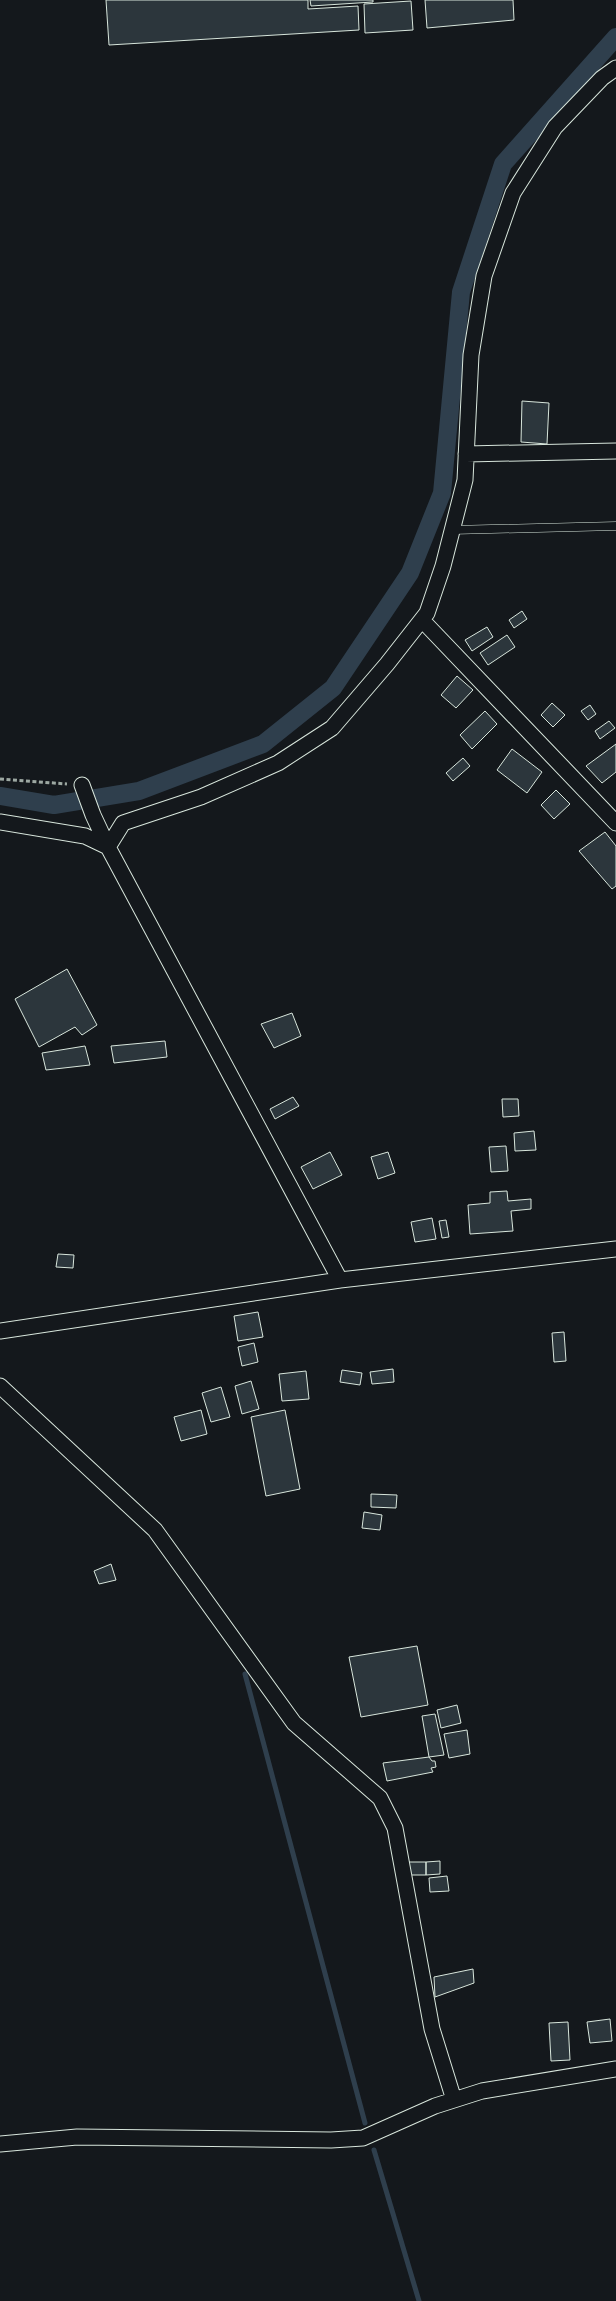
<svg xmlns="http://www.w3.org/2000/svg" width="616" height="2301" font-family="Barlow,sans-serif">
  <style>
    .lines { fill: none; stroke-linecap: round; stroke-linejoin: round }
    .stream { stroke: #2f3f4d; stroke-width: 5 }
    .canal { stroke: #2f3f4d; stroke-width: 18 }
    .building { fill: #2c363c; stroke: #d8e6dc }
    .lane-casing { stroke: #d8e6dc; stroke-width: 9 }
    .street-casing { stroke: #d8e6dc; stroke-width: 17 }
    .path { stroke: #9da8a2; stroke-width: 3; stroke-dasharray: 4 2.5; stroke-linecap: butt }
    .lane { stroke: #14181c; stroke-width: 8 }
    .street { stroke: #14181c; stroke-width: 15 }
  </style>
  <rect width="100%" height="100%" fill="#14181c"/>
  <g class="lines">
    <path class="stream" d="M245,1674L365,2123
      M374,2150L419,2301"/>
    <path class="canal" d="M0,796L54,805L139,791L263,744L333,688L410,573L442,493L461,292L503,164L616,37"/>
  </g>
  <path class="building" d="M106,0H308V9L358,6L359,30L109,45Z
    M310,0H373V2L311,6Z
    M425,0H513L514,20L427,28Z
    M411,1L413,30L365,33L364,4Z
    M522,401L549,403L547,444L521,442Z
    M522,611L527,619L514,628L509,620Z
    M487,627L493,637L472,651L465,640Z
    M507,635L515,647L488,665L480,653Z
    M457,676L473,690L456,708L441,695Z
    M552,703L565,715L553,727L541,715Z
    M590,705L596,714L588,720L581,711Z
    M485,711L497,724L472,749L460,735Z
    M609,721L615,728L600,739L595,731Z
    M616,744V772L602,783L586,766Z
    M512,749L542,772L527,793L497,770Z
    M463,758L470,766L453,781L446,773Z
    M556,790L570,804L554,819L541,805Z
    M605,832L616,846V886L612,889L579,851Z
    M67,969L97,1025L82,1035L75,1027L39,1047L15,999Z
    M292,1013L301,1036L274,1048L261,1024Z
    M165,1041L167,1057L114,1063L111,1046Z
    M85,1046L90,1065L46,1070L42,1053Z
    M293,1097L299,1106L275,1119L270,1109Z
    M502,1099H518L519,1116L503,1117Z
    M534,1131L536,1150L515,1151L514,1133Z
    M506,1146L508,1171L491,1172L489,1147Z
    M330,1152L342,1175L313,1189L301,1167Z
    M388,1152L395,1173L378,1179L371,1157Z
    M507,1191L508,1201L531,1199V1209L511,1211L513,1231L470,1234L468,1205L490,1203V1192Z
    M432,1218L436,1239L415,1242L411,1222Z
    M446,1220L449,1237L442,1238L439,1221Z
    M58,1254L74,1255L73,1268L56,1267Z
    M258,1312L263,1337L238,1341L234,1316Z
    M564,1332L566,1361L554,1362L552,1333Z
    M254,1343L258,1362L242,1366L238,1347Z
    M393,1369L394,1382L372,1384L370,1372Z
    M342,1370L362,1373L360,1385L340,1382Z
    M306,1371L309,1399L282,1401L279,1374Z
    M251,1381L259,1409L242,1414L235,1386Z
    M221,1387L230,1417L211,1422L202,1393Z
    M201,1410L207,1434L181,1441L174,1417Z
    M285,1410L300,1489L266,1496L251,1417Z
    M371,1494L397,1495L396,1508L371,1507Z
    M364,1512L382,1515L380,1530L362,1528Z
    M111,1564L116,1580L99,1584L94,1571Z
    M417,1646L428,1705L361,1717L349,1657Z
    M457,1705L461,1723L441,1728L437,1710Z
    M435,1714L444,1755L429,1757L422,1716Z
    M467,1730L470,1754L449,1758L444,1734Z
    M429,1757L432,1761H435L436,1767L431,1768L433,1772L387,1781L383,1763Z
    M440,1861V1874L426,1875V1862Z
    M409,1862H426V1875H409Z
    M447,1876L449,1891L430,1892L429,1878Z
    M473,1969L474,1983L435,1997L434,1977Z
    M610,2019L612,2041L590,2043L587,2022Z
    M568,2022L570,2060L551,2061L549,2023Z"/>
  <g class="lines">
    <defs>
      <path id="lane" d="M452,530L616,526"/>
      <path id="street" d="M466,454L616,451
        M422,620L616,823
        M82,785L93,815L108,847
        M0,822L85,836L108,847L340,1280
        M108,847L123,823L201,797L278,763L332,728L387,664L427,613L443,566L465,480L471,355L484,276L513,193L555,127L602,78L616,68
        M0,1331L340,1280L616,1249
        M0,1386L155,1530L294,1723L380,1798L395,1828L432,2029L454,2100
        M0,2144L77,2137L331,2140L363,2138L435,2106L482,2091L616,2069"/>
    </defs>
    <use href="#lane" class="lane-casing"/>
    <use href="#street" class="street-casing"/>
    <path class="path" d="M0,779L67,784"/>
    <use href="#lane" class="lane"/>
    <use href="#street" class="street"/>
  </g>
</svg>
